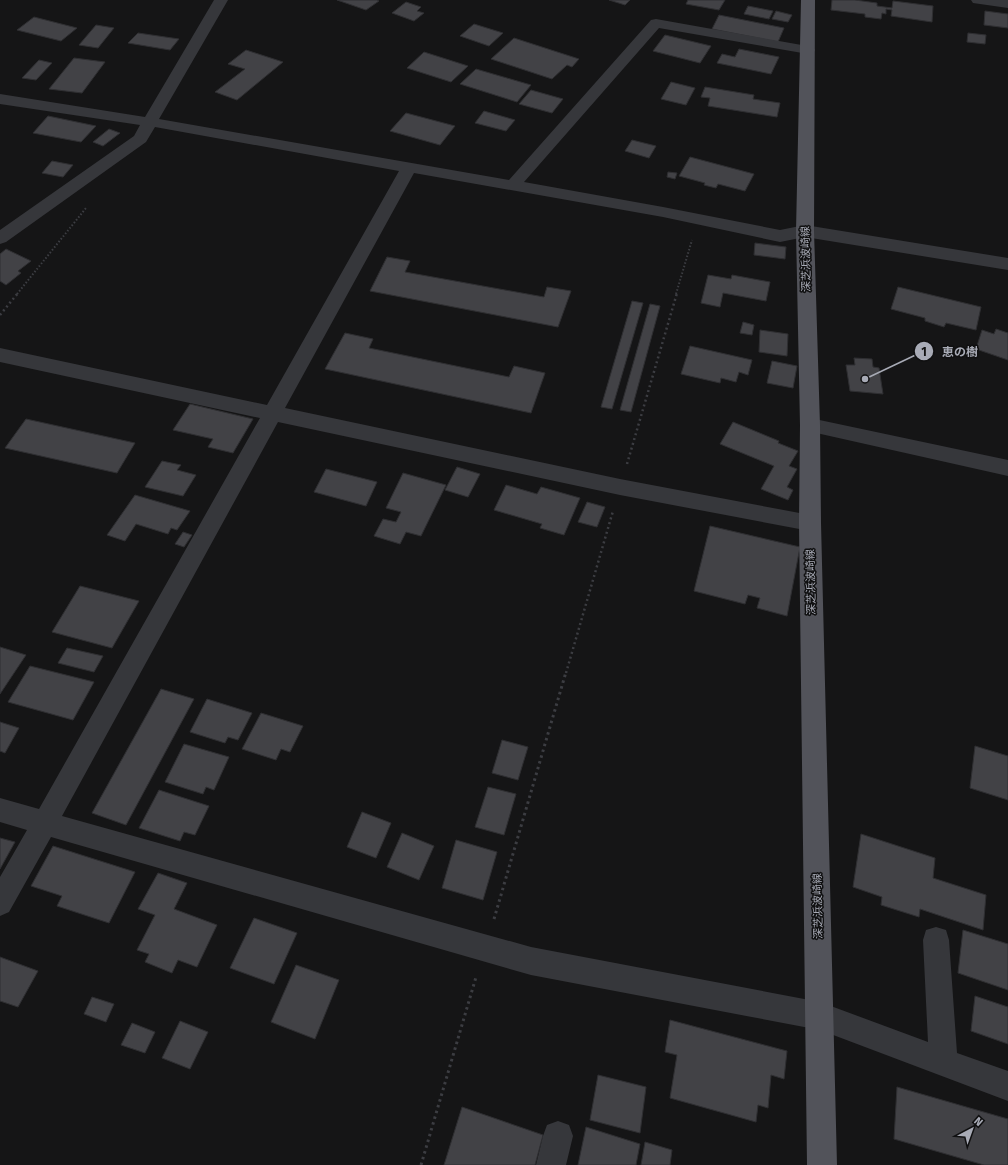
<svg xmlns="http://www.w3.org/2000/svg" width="1008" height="1165" font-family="'Fira Sans','Noto Sans JP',sans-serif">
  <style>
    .building { fill: #424246; stroke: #2f2f32 }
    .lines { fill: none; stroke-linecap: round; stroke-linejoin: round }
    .path-far2 { stroke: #3c3d42; stroke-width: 2; stroke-dasharray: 1.5 2; stroke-linecap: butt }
    .path-far1 { stroke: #3c3d42; stroke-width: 2.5; stroke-dasharray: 2 3; stroke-linecap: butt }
    .path { stroke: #3c3d42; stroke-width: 3; stroke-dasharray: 2.5 3.5; stroke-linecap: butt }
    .minor { fill: #36373b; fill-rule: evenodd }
    .major { fill: #52535a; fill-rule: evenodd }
    .labels { text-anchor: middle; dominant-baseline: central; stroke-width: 3; stroke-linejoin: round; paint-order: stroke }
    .street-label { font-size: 11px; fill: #a8abb6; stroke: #101011 }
    .leader { fill: none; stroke: #a8abb6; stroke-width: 1.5 }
    .callout-dot { fill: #a8abb6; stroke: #101011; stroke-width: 1.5 }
    .mark-label { font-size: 12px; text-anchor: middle; font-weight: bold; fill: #111 }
    .callout-label { font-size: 12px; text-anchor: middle; font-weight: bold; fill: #a8abb6; stroke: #101011; stroke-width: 3; stroke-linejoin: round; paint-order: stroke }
  </style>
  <rect width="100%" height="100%" fill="#151516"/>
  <path class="building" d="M337,0H377L379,1L366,10Z
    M609,0H630L625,5Z
    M688,0H725L719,10L686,4Z
    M832,0H855L877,3V6L892,8L893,1L933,6L932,22L891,16L892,10L886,9V14L882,13L881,19L865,17V14L831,10Z
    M406,2L421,7L417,11L424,13L414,21L392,13Z
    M748,6L773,11L769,19L744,14Z
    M776,11L792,15L788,22L772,19Z
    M985,11L1008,14V28L984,25Z
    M719,15L784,28L778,42L712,29Z
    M34,17L77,28L61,41L17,30Z
    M474,24L503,33L489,46L460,36Z
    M96,25L114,28L98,48L79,45Z
    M138,33L179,39L170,50L128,43Z
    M968,33L986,35L985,44L967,42Z
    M665,35L711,46L700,63L653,51Z
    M514,38L579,59L572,67L567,65L552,79L491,59Z
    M739,49L779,57L771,74L717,63L722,54L735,57Z
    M246,50L283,62L237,100L215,92L245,69L228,64Z
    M424,52L468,66L451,82L407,68Z
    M74,58L105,62L82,93L49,89Z
    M39,60L52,63L36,80L22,78Z
    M476,69L531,85L517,102L460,84Z
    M671,82L695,88L686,105L661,99Z
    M705,87L754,95L753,99L780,103L777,117L708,106L710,98L701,97Z
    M531,90L563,99L552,113L519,104Z
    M484,111L515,120L506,131L475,123Z
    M406,113L455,126L440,145L390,131Z
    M48,116L96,126L81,142L33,133Z
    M109,129L120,133L103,146L93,142Z
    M632,140L656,146L649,158L625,151Z
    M690,157L754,174L745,191L718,184L716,188L704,185L705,183L679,176Z
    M52,161L73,165L63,177L42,173Z
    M668,172L677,173L675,179L667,177Z
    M755,243L786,247L785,259L754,255Z
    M6,249L31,261L18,271L21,273L6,285L0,281V254Z
    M387,257L410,261L405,272L544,297L547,287L571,291L558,327L370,291Z
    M708,275L731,279L732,275L770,282L766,301L723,293L720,307L701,303Z
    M898,287L981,307L976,330L946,323L944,327L925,321V318L891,309Z
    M632,301L643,303L612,409L601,407Z
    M650,304L660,306L631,412L620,410Z
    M743,322L754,325L752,335L740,333Z
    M996,329L1008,333V360L976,349L982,330L994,334Z
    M760,330L788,334L787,356L759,352Z
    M345,333L373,339L369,348L509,377L514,366L545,373L531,413L325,369Z
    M690,346L752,360L748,375L739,372L736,382L721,378L720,383L681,374Z
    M854,358L872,359L873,367L879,368L883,394L850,391L846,365H855Z
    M772,361L797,366L793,388L767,383Z
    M190,404L253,419L233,453L208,447L213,439L173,430Z
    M26,419L135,443L117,473L5,448Z
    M733,422L779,441L778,443L798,451L789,466L797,469L787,487L793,490L788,500L761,489L774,466L720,444Z
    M162,461L181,465L177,470L196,475L183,496L145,487Z
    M457,467L480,474L468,497L445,490Z
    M326,469L377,482L366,506L314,492Z
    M403,473L446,485L421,536L406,532L400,544L374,536L383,519L396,522L401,512L386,508Z
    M506,485L537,494L541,487L580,498L564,535L540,528L542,524L494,510Z
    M135,495L190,511L177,530L171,528L168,534L136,524L125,541L107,535Z
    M587,502L605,507L597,527L578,522Z
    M710,526L800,547L787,616L757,608L760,598L748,595L745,604L694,591Z
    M183,532L192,535L184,547L175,544Z
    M80,586L139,601L112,648L52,632Z
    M0,647L26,655L0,694Z
    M67,648L103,656L94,672L58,663Z
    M30,666L94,682L73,720L8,702Z
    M161,689L194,699L126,825L92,813Z
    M207,699L252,713L238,740L228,737L225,743L190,732Z
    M261,713L303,726L290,752L281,749L276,760L242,749Z
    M0,722L19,728L5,753L0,751Z
    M502,740L528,747L518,780L492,773Z
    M184,744L229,757L214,790L206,787L203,794L165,782Z
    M975,746L1008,756V800L970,788Z
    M488,787L516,794L504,835L475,827Z
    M159,790L209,806L195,835L184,832L180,841L139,828Z
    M362,812L391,823L376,858L347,847Z
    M402,833L434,846L419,880L387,867Z
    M861,834L935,858L933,878L986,895L983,930L920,909L919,917L881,905L882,897L853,887Z
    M0,838L15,842L0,869Z
    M456,840L497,852L483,900L442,888Z
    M53,846L135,872L109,923L57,906L62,896L31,886Z
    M158,873L187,883L174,909L217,925L197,967L178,960L172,973L145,962L149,954L137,950L155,915L138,909Z
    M254,918L297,933L274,984L230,968Z
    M963,930L1008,944V990L958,973Z
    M0,957L38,971L18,1007L0,1001Z
    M296,965L339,980L315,1039L271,1022Z
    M975,996L1008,1007V1044L971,1031Z
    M92,997L114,1004L106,1022L84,1014Z
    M670,1020L787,1051L784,1079L771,1075L768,1108L758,1105L756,1122L670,1098L677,1055L665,1052Z
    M180,1021L208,1032L190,1069L162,1058Z
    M132,1023L155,1032L145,1053L121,1045Z
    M598,1075L646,1087L640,1133L590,1120Z
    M897,1087L1008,1119V1165H984L894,1139Z
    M462,1107L543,1135L535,1165H444Z
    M586,1127L640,1144L636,1165H578Z
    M645,1142L672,1150L670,1165H641Z"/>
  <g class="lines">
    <path class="path-far2" d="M17,294L86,208
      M676,294L692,240"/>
    <path class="path-far1" d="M0,315L18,293
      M627,464L677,293
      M566,673L613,511"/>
    <path class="path" d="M494,919L566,672
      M421,1165L476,977"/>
    <path class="minor" d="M214,0H228L159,119L509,180L651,20L656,19L813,47L815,50L813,53L808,54L659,28L524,182L663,207L780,230L805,225L1008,258V270L805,237L780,242L663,217L414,173L285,408L620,479L810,515L817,517L821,523L817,529L810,531L620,495L278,422L62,816L531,947L820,1002L928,1042L923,940L926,930L936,927L946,930L949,940L957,1053L1008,1071V1101L820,1030L531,975L51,837L9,912L0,916V877L27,830L0,822V798L39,809L260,418L0,362V348L267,405L399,171L155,127L146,142L6,242L0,244V230L134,136L140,125L0,104V94L145,117Z
      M971,0H1008V8L973,3Z
      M810,418L1008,460V476L803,430L800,425L803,420Z
      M558,1121L569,1125L573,1136L566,1165H536L543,1136L547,1125Z"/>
    <path class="major" d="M801,0H815L814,231L820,425L821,523L837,1165H807L799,523L800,425L796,231Z"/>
  </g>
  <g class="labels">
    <g class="street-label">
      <text transform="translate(806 259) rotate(-91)">深芝浜波崎線</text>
      <text transform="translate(811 582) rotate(-91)">深芝浜波崎線</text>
      <text transform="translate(818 906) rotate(-91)">深芝浜波崎線</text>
    </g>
  </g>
  <path class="leader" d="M865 379L924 351"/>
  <g class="callout-dot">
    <circle cx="865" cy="379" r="4"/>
    <circle cx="924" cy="351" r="10"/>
  </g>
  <g class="mark-label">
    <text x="924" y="356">1</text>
  </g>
  <g class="callout-label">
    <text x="960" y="356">恵の樹</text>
  </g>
  <g transform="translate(972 1129) rotate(41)" stroke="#101011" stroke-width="3" paint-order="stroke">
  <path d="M0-3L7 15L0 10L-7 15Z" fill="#a8abb6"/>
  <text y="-6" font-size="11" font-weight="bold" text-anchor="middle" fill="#a8abb6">N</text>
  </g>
</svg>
